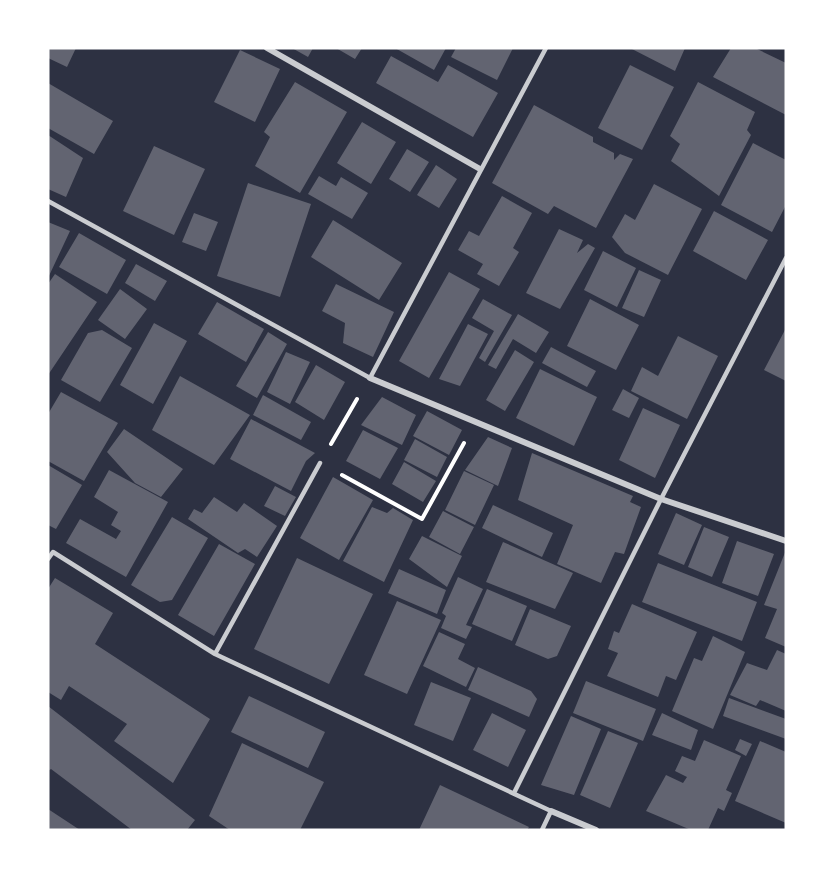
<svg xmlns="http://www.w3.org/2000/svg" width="834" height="878" font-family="'Varela Round',sans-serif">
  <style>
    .building { fill: #626471 }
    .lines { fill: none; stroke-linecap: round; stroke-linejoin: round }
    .path { stroke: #fff; stroke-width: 4 }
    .service { stroke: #caccd0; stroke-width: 4.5 }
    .minor { stroke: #caccd0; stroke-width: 6 }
  </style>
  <rect width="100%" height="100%" fill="#2d3142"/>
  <path class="building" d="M48,48H76L67,67L48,58Z
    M292,48H313L308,57Z
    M336,48H362L355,59Z
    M395,48H446L434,70Z
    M456,48H513L497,80L451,57Z
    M630,48H685L675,71Z
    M731,48H755L786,63V115L713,77Z
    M240,50L280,69L255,122L214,102Z
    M391,56L438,82L448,65L498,93L473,137L376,83Z
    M630,65L674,87L642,150L598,128Z
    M295,82L347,112L300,193L255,166L270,137L264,132Z
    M698,82L755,112L747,130L751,135L719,196L671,161L680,144L670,136Z
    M48,83L113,121L94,154L48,128Z
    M534,105L593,137V142L614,153V160L620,154L633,159L596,228L554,206L548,214L492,183Z
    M362,122L396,142L371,184L337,163Z
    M48,135L83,158L66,197L48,189Z
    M753,143L786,160V205L772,232L721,205Z
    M154,146L205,169L174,235L123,211Z
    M407,149L429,162L410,192L389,179Z
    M436,165L457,179L439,208L417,195Z
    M319,176L336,186L341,177L368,193L352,219L308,194Z
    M248,183L311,204L280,297L217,276Z
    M654,184L702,209L668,275L625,253L612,237L625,214L635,220Z
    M502,196L532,213L513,248L519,252L499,286L477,274L483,264L458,250L469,231L479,236Z
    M714,211L768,240L746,280L693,251Z
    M194,213L218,222L206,251L182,242Z
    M333,220L402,263L379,300L311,257Z
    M48,222L70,231L48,278Z
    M559,229L583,240L577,253L588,244L595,248L560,309L526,293Z
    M79,233L126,260L107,294L59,267Z
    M603,251L636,268L617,307L584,290Z
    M136,264L167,281L155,301L125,283Z
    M639,270L661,280L644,317L622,308Z
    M449,272L480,289L429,378L399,361Z
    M55,274L97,302L48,375V284Z
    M336,284L394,312L373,357L343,343L345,323L322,311Z
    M120,289L147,309L125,339L98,320Z
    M483,299L512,315L485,362L479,358L494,331L472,318Z
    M590,299L639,325L616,370L567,346Z
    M217,302L264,329L246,362L198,334Z
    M518,314L549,332L536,353L513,339L496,369L488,365Z
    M154,323L187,341L153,404L120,385Z
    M468,324L488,334L460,386L439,379Z
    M786,328V381L764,370Z
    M102,330L132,348L100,402L61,380L88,333Z
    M268,332L287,344L257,398L236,386Z
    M678,336L718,356L687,419L631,391L642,367L658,376Z
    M551,347L596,371L587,387L542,363Z
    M515,350L534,362L505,411L486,400Z
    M286,352L310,362L290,404L267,392Z
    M316,365L345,382L324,420L295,402Z
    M540,369L597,397L574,446L516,418Z
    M180,376L250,415L214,465L152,430Z
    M623,389L639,398L629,418L612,410Z
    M61,392L118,423L84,481L48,461V414Z
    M263,395L311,422L301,440L253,415Z
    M382,397L416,415L402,445L361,425Z
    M643,408L680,425L655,478L619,460Z
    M427,411L462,430L449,455L413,436Z
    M251,419L315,453L306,461L291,491L230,459Z
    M124,429L183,469L161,497L135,483L107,452Z
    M363,430L398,448L380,479L346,461Z
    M488,437L512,448L498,486L465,470Z
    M415,439L447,457L437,477L404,460Z
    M532,453L633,496L630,502L641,507L624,554L615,552L601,583L557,564L573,525L518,500Z
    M404,462L436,481L423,502L392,484Z
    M48,465L82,485L56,529L48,525Z
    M109,470L168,502L126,577L66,543L80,519L116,539L121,531L111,525L118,512L94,497Z
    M464,471L494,485L475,525L445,510Z
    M333,477L373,500L339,560L300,538Z
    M275,486L296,497L285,516L264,506Z
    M214,497L237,512L244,503L277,526L257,557L245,549L238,553L188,519L194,509L202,513Z
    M493,505L553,533L542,557L482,528Z
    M372,507L387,513L393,508L413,520L384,582L343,561Z
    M443,511L474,527L460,554L429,537Z
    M676,513L702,525L684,565L658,554Z
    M172,517L208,538L172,600L160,602L131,585Z
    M704,527L729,537L712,577L688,567Z
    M422,536L462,556L447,587L409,559Z
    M737,541L774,554L758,596L722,583Z
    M503,542L573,573L555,609L486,582Z
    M219,544L255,564L214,636L178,615Z
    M786,550V647L765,638L777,609L764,605Z
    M297,558L373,594L329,684L254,649Z
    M658,563L757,602L742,641L642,602Z
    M399,569L446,590L437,614L388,593Z
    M458,577L483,589L466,625L472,627L466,639L441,628L446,616L442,613Z
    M55,578L113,613L95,644L210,719L173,783L114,741L127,724L69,686L61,700L48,692V589Z
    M487,589L527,606L512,641L472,624Z
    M397,601L441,620L407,694L364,675Z
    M632,604L697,632L676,680L666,676L658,697L607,676L618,653L608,649L614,631L619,633Z
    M530,609L571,626L557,656L548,659L515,645Z
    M439,632L465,644L458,659L475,668L466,687L423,666Z
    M713,636L745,652L713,729L672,711L694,658L702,661Z
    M777,650L786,654V711L760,700L756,706L730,695L747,663L767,670Z
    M478,667L531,691L537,699L529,717L468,690Z
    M586,681L656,709L643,741L573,713Z
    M431,682L471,698L453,741L414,725Z
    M249,696L325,732L308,768L231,732Z
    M729,698L786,719V739L723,716Z
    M48,706L195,820L187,830H132L51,769L48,771Z
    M492,713L526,730L508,767L473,750Z
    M662,713L698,730L691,750L652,735Z
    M571,716L601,729L574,795L541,785Z
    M608,731L638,743L610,808L580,795Z
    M740,739L752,744L746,756L735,750Z
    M704,740L741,756L726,790L732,793L724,811L718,808L708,830H691L646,811L666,775L683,783L687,777L675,771L682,756L695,761Z
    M760,741L786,752V823L735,801Z
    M242,743L324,782L300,830H230L209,816Z
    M440,785L529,827L527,830H419Z
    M48,809L80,830H48Z"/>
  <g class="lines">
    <path class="path" d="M331,444L357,399
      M342,475L422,519L464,443"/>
    <path class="service" d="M48,201L370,378L546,48
      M48,559L53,552L215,654L551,811L542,830
      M215,654L320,463
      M514,793L661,499L786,258"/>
    <path class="minor" d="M267,48L480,169
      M370,378L661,499L786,541
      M551,811L596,830"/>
  </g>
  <rect width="834" height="878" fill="none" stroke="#ffffff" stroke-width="99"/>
</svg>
